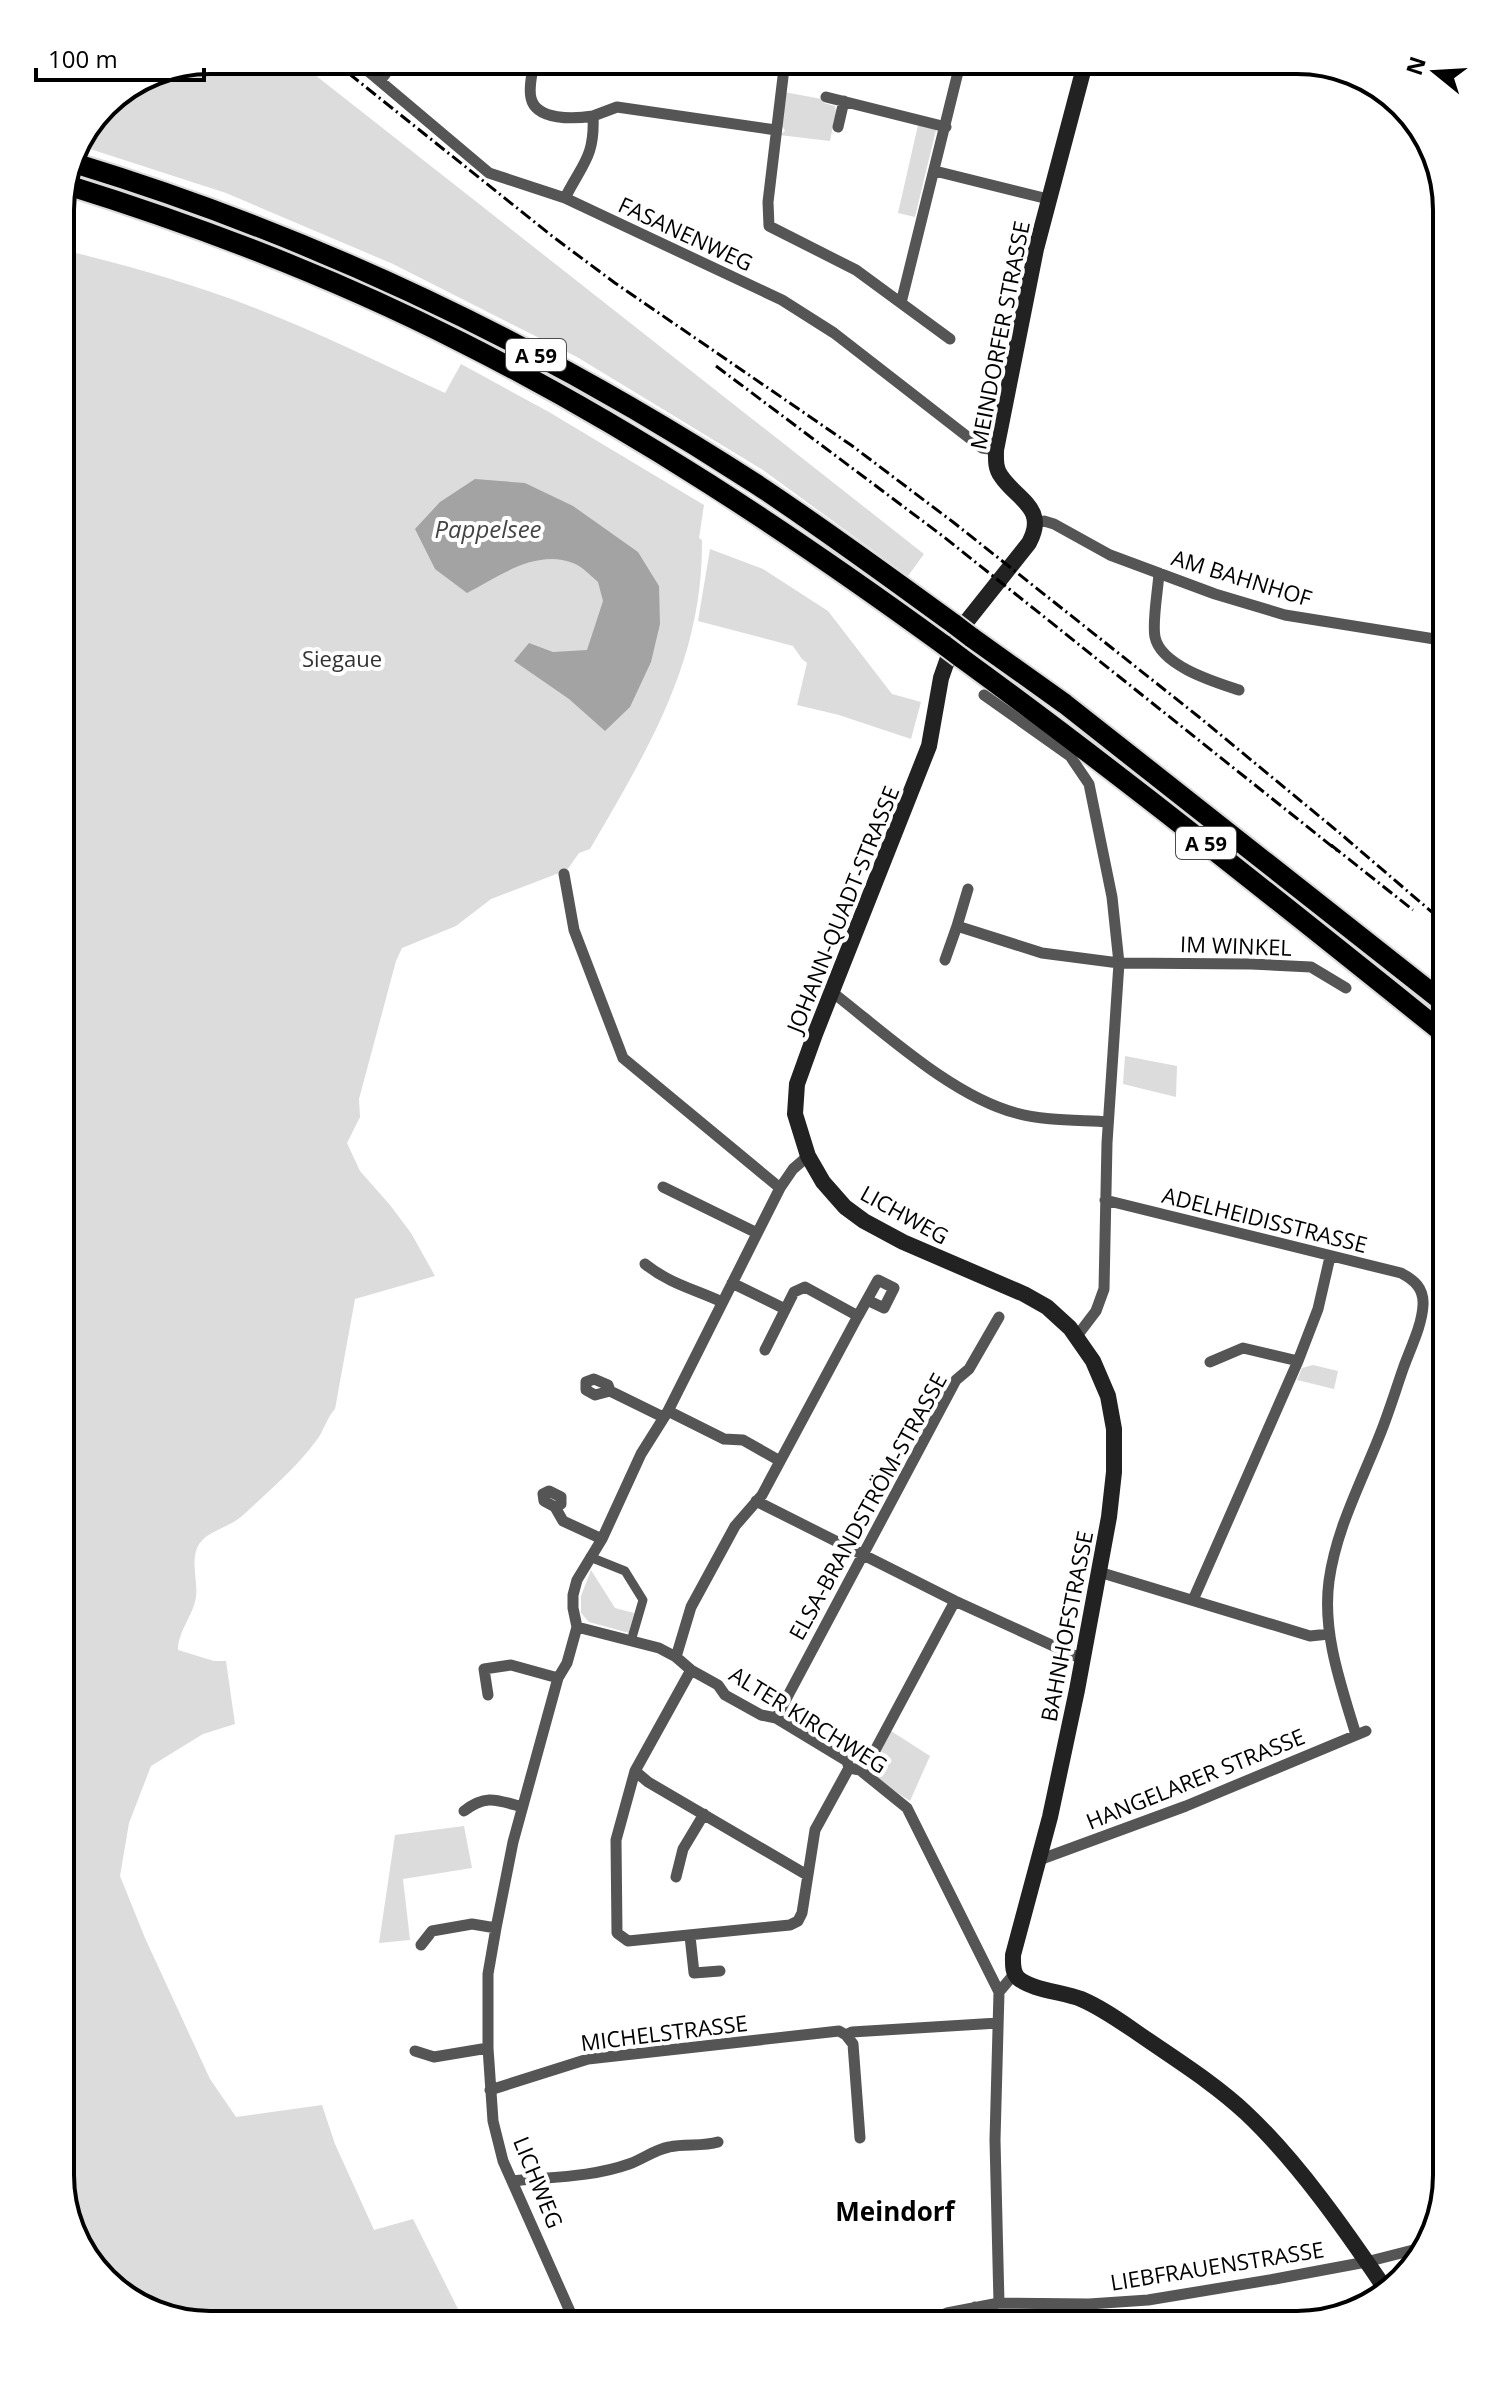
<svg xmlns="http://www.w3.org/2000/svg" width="1507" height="2385" font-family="'Open Sans',sans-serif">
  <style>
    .green { fill: #dcdcdc }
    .water { fill: #a3a3a3 }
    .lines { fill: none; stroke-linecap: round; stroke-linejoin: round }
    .motorway-casing { stroke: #dbdbdb; stroke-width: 24 }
    .pedestrian { stroke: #555; stroke-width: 9 }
    .minor { stroke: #555; stroke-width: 11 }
    .secondary { stroke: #222; stroke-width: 16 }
    .motorway { stroke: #000; stroke-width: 20 }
    .rail { stroke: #000; stroke-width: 3; stroke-dasharray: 12 4 2 4; stroke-linecap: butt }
    .motorway-bridge-casing { stroke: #dbdbdb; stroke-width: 24; stroke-linecap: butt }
    .motorway-bridge { stroke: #000; stroke-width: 20 }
    .labels { text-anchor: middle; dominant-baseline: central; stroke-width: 8; stroke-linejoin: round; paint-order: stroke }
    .shield { fill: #fff; stroke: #4c4c4c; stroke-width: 2 }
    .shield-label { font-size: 20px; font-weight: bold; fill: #000 }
    .street-label { font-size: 22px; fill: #000; stroke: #fff }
    .park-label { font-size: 22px; fill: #333; stroke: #fff }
    .water-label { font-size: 24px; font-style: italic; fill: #444; stroke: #fff }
    .quarter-label { font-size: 26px; font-weight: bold; fill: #000; stroke: #fff }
    .rim { fill: none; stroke: #000; stroke-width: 4 }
  </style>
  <rect width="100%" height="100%" fill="#fff"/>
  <path class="green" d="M210,60H296L924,554L908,576L763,470L577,357L393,264L226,193L84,147L104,104L153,71Z
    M784,92L822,99L824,103L835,106L836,111L830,141L779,135L785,131L783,127L780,129Z
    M918,125L936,130L915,217L898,213Z
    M60,249C126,265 191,283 255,308C320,333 382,364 445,393L461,364L549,412L704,505L699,538L702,540C703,661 648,749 590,849L579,853L567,870L491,899L456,926L402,948L396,961L359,1099L360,1117L347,1143L360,1171L390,1205L411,1233L435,1276L355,1299L335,1409C326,1419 324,1431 316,1441C295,1469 267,1493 242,1516C229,1528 204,1531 197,1548C191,1564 198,1581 196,1597C193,1616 178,1631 178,1650L214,1661H226L235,1724L203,1734L151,1766L129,1823L120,1876L145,1938L210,2079L236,2117L322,2105L335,2144L374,2230L413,2219L466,2325H201L127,2300L76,2242L60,2175Z
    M710,549L763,569L828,611L892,694L921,702L911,739L839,715L797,705L807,663L802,659L793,646L698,621Z
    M1125,1056L1177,1066L1176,1097L1123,1084Z
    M1313,1365L1338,1371L1334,1389L1297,1380L1302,1368Z
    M591,1570L615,1608L634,1613L629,1633L589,1622L581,1613V1596Z
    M891,1731L930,1756L910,1801L873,1777L871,1767Z
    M464,1826L472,1868L403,1879L410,1940L379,1943L395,1835Z"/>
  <path class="water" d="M475,479L525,483L573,506L638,552L659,586L660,624L651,662L630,707L605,731L569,699L514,661L529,643L553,652L587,650L603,601L598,582C591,576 582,566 573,563C536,549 499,576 467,593L435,569L415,529L440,502Z"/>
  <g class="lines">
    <defs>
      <path id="motorway" d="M77,164C316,237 546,348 756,484C824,529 889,577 954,624
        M67,185C202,227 335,278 461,342C632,428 790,533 944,645
        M971,637L1065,704L1447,1005
        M960,657C1126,778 1286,907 1447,1036"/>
    </defs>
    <use href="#motorway" class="motorway-casing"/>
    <path class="pedestrian" d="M590,1557L625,1571L643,1600L631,1641"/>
    <path class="minor" d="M355,60L489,173L565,198L782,300L834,333L982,448L996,450
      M534,60C533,72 528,87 531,98C536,121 575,119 593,116C595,157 582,164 565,198
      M785,60L768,202L769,226L856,270L950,339
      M380,81L396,60
      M826,97L946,127
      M593,116L617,107L776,130
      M838,127L844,101
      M935,171L1048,199
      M901,303L961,60
      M1035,523L1044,521L1054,524L1110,555L1215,594L1285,615L1447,641
      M1159,573C1158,590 1152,622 1155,637C1161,666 1215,682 1239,690
      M984,695L1070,756L1089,784L1112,897L1119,963L1107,1143L1104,1289L1096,1311L1077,1336
      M564,874L574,930L623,1058L780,1188
      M957,926L968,889
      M945,960L957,926L1042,953L1119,963L1251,964L1311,967L1346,988
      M832,992C885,1033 952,1096 1016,1113C1044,1121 1080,1120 1108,1122
      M663,1187L757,1233
      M1105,1200L1401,1273C1414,1280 1424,1288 1423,1305C1422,1326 1410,1349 1403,1369C1395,1392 1388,1415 1379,1437C1360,1485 1336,1530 1329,1581C1322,1633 1341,1685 1356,1735
      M645,1264C670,1284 694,1289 722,1302
      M732,1283L785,1309
      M858,1316L878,1280L894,1288L884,1308L867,1300
      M1210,1362L1243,1348L1298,1361
      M610,1391L595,1395L586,1390V1382L594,1379L608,1385L610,1391L663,1417
      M668,1411L724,1439L743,1440L780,1461
      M756,1501L955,1601L1082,1659
      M555,1507L544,1501L543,1494L549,1491L561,1497V1504L555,1507L563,1521L602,1539
      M1099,1572L1310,1636L1329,1634
      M1193,1600L1298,1361L1318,1309L1330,1257
      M577,1627L659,1648L676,1657L691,1670L718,1685L725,1695L761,1715L776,1718L847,1761L849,1768L860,1770L907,1808L999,1992
      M676,1657L691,1607L735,1526L762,1495L858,1316L805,1287L794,1292L765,1350
      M691,1670L635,1771L648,1782L807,1875
      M488,1695L484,1669L511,1665L558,1678
      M776,1718L956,1380L969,1369L999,1317
      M635,1771L616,1840L617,1933L628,1941L790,1925L798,1921L802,1913L815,1830L849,1768
      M868,1776L865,1769L955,1601
      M464,1811C486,1794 497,1800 522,1807
      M1039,1860L1186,1806L1366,1731
      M676,1877L683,1849L704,1814
      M690,1936L694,1973L720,1971
      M421,1945L432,1931L472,1924L496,1928
      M846,2035L853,2044L860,2138
      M415,2051L434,2057L488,2048
      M490,2090L588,2059L839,2031L846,2035L852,2032L998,2023
      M512,2181C550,2177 593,2177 629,2164C643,2159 654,2150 669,2147C685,2143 702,2147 718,2142
      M999,2303L995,2140L999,1992L1015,1973
      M975,2307L978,2325
      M576,2325L503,2161L493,2121L488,2048V1974L496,1928L513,1842L558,1678L567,1663L577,1627L573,1608V1595L577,1580L602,1539L641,1454L668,1411L780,1188L793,1169L808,1156
      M716,2325L750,2319L771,2325
      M920,2325L947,2313L999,2303L1089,2304L1148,2300L1275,2279L1366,2262L1425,2247"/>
    <path class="secondary" d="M1086,60L1036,249L996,450C996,459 995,468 1001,476C1017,500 1048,508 1029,543L967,621L948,658L941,678L929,746L815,1034L797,1084L795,1114L808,1156L823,1182L845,1207L864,1221L903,1242L1024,1294L1047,1307L1070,1328L1093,1361L1108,1396L1114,1429V1472L1109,1517L1077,1690L1050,1817L1013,1955C1013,1964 1012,1972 1018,1978C1031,1990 1064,1992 1081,1999C1102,2008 1120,2021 1139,2034C1175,2059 1214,2083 1246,2113C1298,2162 1346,2231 1386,2290"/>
    <use href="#motorway" class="motorway"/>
    <path class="rail" d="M332,60L552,236L615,283L851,445L953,522L1199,717L1342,835L1447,925
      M716,366L944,537L1339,852
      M1331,845L1413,910"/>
    <defs>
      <path id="motorway-bridge" d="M954,624L971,637
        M944,645L960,657"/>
    </defs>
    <use href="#motorway-bridge" class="motorway-bridge-casing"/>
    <use href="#motorway-bridge" class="motorway-bridge"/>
  </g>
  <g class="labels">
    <g class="shield">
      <rect x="506" y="339" width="60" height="32" rx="6"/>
      <rect x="1176" y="827" width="60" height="32" rx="6"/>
    </g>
    <g class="shield-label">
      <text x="536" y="355">A 59</text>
      <text x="1206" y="843">A 59</text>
    </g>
    <g class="street-label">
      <text transform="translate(686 233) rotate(25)">FASANENWEG</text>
      <text transform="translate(999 335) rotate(-79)">MEINDORFER STRASSE</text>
      <text transform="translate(1242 577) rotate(17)">AM BAHNHOF</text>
      <text transform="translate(842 909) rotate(-68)">JOHANN-QUADT-STRASSE</text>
      <text transform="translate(1236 945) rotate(2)">IM WINKEL</text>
      <text transform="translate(905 1214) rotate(29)">LICHWEG</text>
      <text transform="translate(1265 1219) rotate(14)">ADELHEIDISSTRASSE</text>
      <text transform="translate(867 1506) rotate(-61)">ELSA-BRANDSTRÖM-STRASSE</text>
      <text transform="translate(1066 1626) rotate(-79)">BAHNHOFSTRASSE</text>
      <text transform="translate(809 1719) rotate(32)">ALTER KIRCHWEG</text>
      <text transform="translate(1195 1778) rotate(-22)">HANGELARER STRASSE</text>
      <text transform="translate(664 2032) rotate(-7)">MICHELSTRASSE</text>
      <text transform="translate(539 2182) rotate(68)">LICHWEG</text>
      <text transform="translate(1217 2265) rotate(-9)">LIEBFRAUENSTRASSE</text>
    </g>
    <g class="park-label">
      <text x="342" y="658">Siegaue</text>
    </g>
    <g class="water-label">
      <text x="488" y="528">Pappelsee</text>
    </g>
    <g class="quarter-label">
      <text x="895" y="2211">Meindorf</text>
    </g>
  </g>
  <path d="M0 0H1507V2385H0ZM210 74H1297A136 136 0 0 1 1433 210V2175A136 136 0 0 1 1297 2311H210A136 136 0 0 1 74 2175V210A136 136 0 0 1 210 74Z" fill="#fff" fill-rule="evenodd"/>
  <path class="rim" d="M210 74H1297A136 136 0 0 1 1433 210V2175A136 136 0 0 1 1297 2311H210A136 136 0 0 1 74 2175V210A136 136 0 0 1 210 74Z"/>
  <g transform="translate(1435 72) rotate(288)" stroke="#ffffff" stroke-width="6" paint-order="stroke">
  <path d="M0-6L14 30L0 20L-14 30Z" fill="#000000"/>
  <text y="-12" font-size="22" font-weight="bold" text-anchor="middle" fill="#000000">N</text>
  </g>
  <path d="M36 68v12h168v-12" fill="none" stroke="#000000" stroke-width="4"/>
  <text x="48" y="68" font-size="24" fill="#000000" stroke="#ffffff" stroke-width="6" paint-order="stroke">100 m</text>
</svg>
